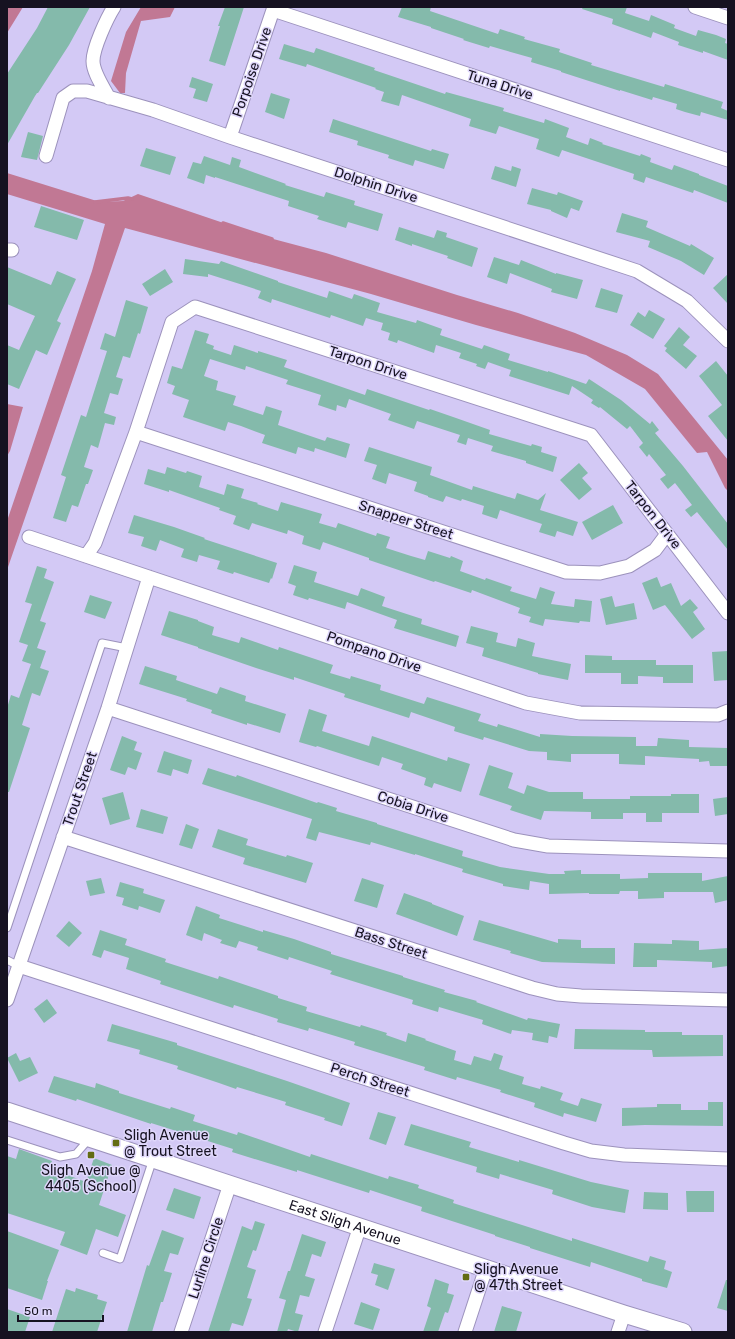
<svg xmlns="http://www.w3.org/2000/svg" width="735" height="1339" font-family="Rubik,sans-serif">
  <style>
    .water { fill: #c17894 }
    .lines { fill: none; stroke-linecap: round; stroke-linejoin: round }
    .stream { stroke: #c17894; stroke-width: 3.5 }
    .building { fill: #84baab }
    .service-casing { stroke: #9c92bc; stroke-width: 9 }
    .minor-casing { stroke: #9c92bc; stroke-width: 15 }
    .tertiary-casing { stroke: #9c92bc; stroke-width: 19 }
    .service { stroke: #fff; stroke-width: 7 }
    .minor { stroke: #fff; stroke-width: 13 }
    .tertiary { stroke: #fff; stroke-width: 17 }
    .poi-dot { fill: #636c12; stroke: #dfd7fb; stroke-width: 1.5 }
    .labels { text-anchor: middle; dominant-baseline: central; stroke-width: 3; stroke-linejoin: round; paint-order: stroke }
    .street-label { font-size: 14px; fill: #161221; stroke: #dfd7fb }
    .poi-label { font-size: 14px; fill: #161221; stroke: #dfd7fb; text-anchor: start }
  </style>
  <rect width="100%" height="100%" fill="#d3c9f5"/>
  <path class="water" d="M7,7H23L7,33Z
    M141,7H175L170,17L141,21L126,73L125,93H120L111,81L126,32Z
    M7,173L100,202L123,201L138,194L262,236L326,253L457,295L518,313L575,333L627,355L658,374L728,460V491L725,488L707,452L697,453L645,389L586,355L476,325L371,294L125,228L7,570V521L92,271L105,224L7,194Z
    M7,404L23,407L10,451L7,456Z"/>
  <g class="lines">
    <path class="stream" d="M95,202L128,198L132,199
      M223,223L272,239"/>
  </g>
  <path class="building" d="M48,7H90L69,45L38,93H37L35,96L7,145V74L37,28Z
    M225,7H244L225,66L209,61L220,26H218Z
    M402,7H431L430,11L498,34L500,29L525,37L524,39L560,49L559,52L592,63L591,65L664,87L665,84L723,102L721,108L728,111V120L701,112L700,116L685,112L676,109L677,104L653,97L652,100L620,90V91L561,72V71L531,62L532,58L490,46L489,48L463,40L464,39L431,28V27L398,17Z
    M583,7H627L625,13L649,21L651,15L675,25L674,28L696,36L698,30L716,35L726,39L725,43L728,44V60L703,51V53L678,45L679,42L653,32L651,38L612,24L613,19L582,9Z
    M284,44L314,53L316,48L375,68L374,70L445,94L446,92L504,108L503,111L544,123L545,119L569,128L566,137L588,145L590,138L603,143L602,144L640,156L641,154L651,158L650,162L672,170L674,165L699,174V175L728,186V203L694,190L693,193L646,177L644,183L633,179L634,174L562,150L559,157L536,149L539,139L499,126L496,134L469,126L471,119L402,95L399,106L381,101L384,92L375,89L376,88L307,64L306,67L279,59Z
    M192,77L213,84L207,102L193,98L196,89L189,87Z
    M271,93L290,99L284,119L265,112Z
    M333,119L431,151L432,149L449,154L444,169L415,160L413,166L388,158L389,155L357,145L358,141L329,132Z
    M28,132L43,136L37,160L21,157Z
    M146,148L176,157L170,175L140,166Z
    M204,156L230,165L232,157L241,160L239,167L286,184L285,185L324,197L326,192L355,201L354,205L383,214L378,231L348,222L346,228L317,219L319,216L288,206L289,201L215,177V178L206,175L204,184L187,178L193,162L201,164Z
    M495,166L511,171L512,166L521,169L516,187L491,179Z
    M532,188L557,195L558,192L583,201L579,211L571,208L567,218L551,211V210L527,204Z
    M41,206L84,220L77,240L34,227Z
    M622,213L648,221L646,227L690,246L691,244L714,258L704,275L681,261L648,247L650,241L616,232Z
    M399,227L434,238L437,230L447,233L446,237L478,248L472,267L447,258L448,256L412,244V246L395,240Z
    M494,257L519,265L521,260L556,274V273L583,280L577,299L551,292L552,289L510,273L507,284L487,277Z
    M185,259L219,264L221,261L278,281V282L327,298L329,291L352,299L354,294L380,303L377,312L416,323L417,320L442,329L440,335L482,349L484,345L510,354L508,360L548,372V371L586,384L589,379L621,400L650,424L652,421L659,430L655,433L683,466L728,524V550L697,512L691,517L685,510L692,505L675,483L668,489L660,479L666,475L649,454L647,457L639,447L643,443L630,426L627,429L600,407L599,408L591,403L593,400L572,386L569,395L509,376L511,370L488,362L485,369L476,366L477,364L459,358L461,353L436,345L434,353L398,340L397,343L388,340L390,333L381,330L383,323L366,318L363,326L331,315L330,318L272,299L271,303L258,298L261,291L243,285L208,274V277L183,274Z
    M7,267L51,285L57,271L76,279L57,321L61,323L47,355L36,350L19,389L7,384V345L19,350L35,316L7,304Z
    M165,269L173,282L150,296L142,284Z
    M728,274V304L713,288Z
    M601,288L623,295L617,313L595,307Z
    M126,300L148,307L140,334L138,333L130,358L123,356L116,377L123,379L118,395L110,393L104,413L116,417L114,425L105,423L98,448L91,445L84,467L93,470L88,484H86L78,507L72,505L66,522L53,518L66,477L61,475L81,415L86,417L107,351L100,349L105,333L115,337Z
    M649,310L665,319L653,339L630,325L638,312L645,317Z
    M679,327L690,337L683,345L697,356L686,369L665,351L667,348L664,346Z
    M195,330L209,334L206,343L214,346L213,349L231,355L234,345L258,353V351L287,360L284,367L365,395L367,389L429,410L430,409L456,418L490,430L489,434L531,446L532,444L542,447L541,452L557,457L553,472L526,463V461L491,451L493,446L468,438L466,445L457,442L460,435L417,421L414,429L388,420L391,414L349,399L346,408L337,405L336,411L318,405L321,395L286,384L288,380L246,366L245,370L210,359L204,376L218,381L216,390L236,396L233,405L263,415L266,406L282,411L278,425L325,441L327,437L350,444L346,458L315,448L314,452L298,447L296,454L262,443L265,435L241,426L228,422L225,431L183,417L189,400L172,394L175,386L167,383L172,366L182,369Z
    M716,361L728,376V441L708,416L722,405L699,376Z
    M369,447L432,467L430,475L472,490L473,486L515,499L517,493L538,500L546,493L540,510L578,522L573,536L557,531L555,537L539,532L542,524L500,510L497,519L482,514L484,506L462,499L461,501L446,496L443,502L428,497V496L414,491L417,482L389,473L386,484L372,479L377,465L364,461Z
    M579,463L588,473L582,478L592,489L579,500L560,480Z
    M167,467L186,473L187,471L202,476L199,487L224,495L227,484L244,489L241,498L258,503L257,504L278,511L281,502L322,514L319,523L336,528L338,523L376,536L377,533L390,537L386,548L411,556L425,560L428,551L450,558L451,556L463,561L460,571L485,580L486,578L512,587L510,591L536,599L540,587L555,592L551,604L574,607L575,599L592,601L590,622L580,621L579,623L545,619L543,626L529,622L531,617L518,613L520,608L472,590L471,593L435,581L434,582L369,560V558L323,542L320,550L302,544L304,536L288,530L287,534L252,523L249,530L233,524L236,516L219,510L220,508L169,490V492L144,484L148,469L165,474Z
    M613,505L623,523L592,540L582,522Z
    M134,515L174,527L205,538L204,539L277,563L272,579L271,578L269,583L234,572L233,574L217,569L220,561L199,555L197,562L181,557L184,549L160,540L156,551L141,546L144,537L128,533Z
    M294,565L317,572L314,582L358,596L361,588L385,597L382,606L422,619L421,624L459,636L456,647L394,628L397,620L347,602L345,609L309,598L308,600L293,595L296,586L288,583Z
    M37,566L47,569L44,578L54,582L40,621L46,623L37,648L46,651L40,668L49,671L40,696L32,693L22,725L30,728L9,792H7V708L11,695L19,698L31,664L22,661L28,645L19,642L32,604L25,602Z
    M657,577L661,587L671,583L681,606L690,599L698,608L693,612L705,629L692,639L665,605L653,610L642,583Z
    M90,595L112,602L105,619L84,612Z
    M612,596L615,607L634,603L637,619L606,625L600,599Z
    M169,611L198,620V621L214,627L212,635L239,643L241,637L278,650L279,647L333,665L330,673L350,679L351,676L381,685L380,690L424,704L427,697L481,714L478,721L497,727L498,724L540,737V734L572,736L636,737V746H657L658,738L689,740V747L728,748V766H710L709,761L699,762V759L645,756V765L619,764V754H571V762L547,760V752L529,751L484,737L483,740L454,731L455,727L411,712L409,718L344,697L345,694L294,677V680L256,668L198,648V647L161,635Z
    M471,626L498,633L496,642L516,647L518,638L535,643L532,656L571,664L568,680L538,674V673L482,656L484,648L466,643Z
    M728,651V680L714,681L712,652Z
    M585,655L612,656V660H656V665H693V683H663V677L638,676V684H621V673H585Z
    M145,666L177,676L176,680L217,694L220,687L246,696L245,701L286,714L280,733L247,723V725L211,713L212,710L186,701L187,699L139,684Z
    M309,709L327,715L322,731L369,746L372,736L447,761L448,757L470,764L461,792L434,783L432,788L424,785L426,778L401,769L403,764L382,757L379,766L317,746L316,747L299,742Z
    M122,736L137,742L134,750L142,753L136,770L128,767L125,775L110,770Z
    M164,751L192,760L188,774L173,769L171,776L157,772Z
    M489,765L513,773L508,788L524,794L527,785L549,792H583V799H630V796H671V794H699V813H662V822H646V813H623V819H591V812L544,811L541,820L510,810L512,806L479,795Z
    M208,768L236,777L237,775L317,803L318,802L337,808L336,811L377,823V824L463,851L462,856L500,867L549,874H565L564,871L581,870V874H620V879L648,878V873H702V881L728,876V900L715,903L713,892H664V898L638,899V891H620L619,894H589V893L549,894V884L530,881L529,890L503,886V884L462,872L463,869L415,854V855L371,842L370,845L319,832L316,841L306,838L312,819L202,784Z
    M123,792L130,819L110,825L102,798Z
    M728,797V814L715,816L713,799Z
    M141,809L168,817L163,834L136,827Z
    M186,824L199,829L192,849L179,845Z
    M218,829L248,839L246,845L286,857L287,855L313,863L306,883L243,864L245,858L212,847Z
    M101,878L105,893L90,896L86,881Z
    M362,878L384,885L377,908L354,901Z
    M120,882L144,889L143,893L165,900L160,913L139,906L138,910L122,905L124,898L116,896Z
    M404,893L432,903V904L464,916L457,936L396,914Z
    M196,906L220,915L219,918L263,932V930L294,939L331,952V954L403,976V977L445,990L444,992L477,1001L476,1002L527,1020L528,1018L560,1024L557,1038L549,1036L548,1043L532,1040L533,1033L512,1030L511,1034L482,1024L483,1020L439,1007L438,1012L412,1004L413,1000L330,974L332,971L289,957L288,960L257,950L258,947L239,941L236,948L220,943L222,940L204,933L202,941L186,935Z
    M479,920L558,943V939L581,940V948H615V964L542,962L510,953L511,951L473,940Z
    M69,921L82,933L69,947L56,936Z
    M100,930L127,939L125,945L166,959L165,962L218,979L219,976L278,996V998L307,1007L306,1011L360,1027L361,1025L387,1033L386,1035L406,1042L408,1033L426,1039L425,1040L456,1051L454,1060L471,1065L474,1056L491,1061L494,1053L503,1056L499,1069L524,1077L522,1084L540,1089L541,1086L563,1093L560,1100L578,1106L581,1098L602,1104L596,1122L564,1113L563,1117L534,1107L535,1103L500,1092L501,1090L457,1077L456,1080L424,1070L425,1067L354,1045L355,1042L309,1028L308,1031L277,1022L278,1019L234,1005L233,1008L160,984L161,981L126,969L129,958L104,950L101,958L92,955Z
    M672,940L699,941V950L728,948V966L712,968V962L657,960V967H633L634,943L672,944Z
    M47,999L57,1013L44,1023L34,1009Z
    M112,1024L177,1043V1045L287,1081L350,1103L342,1126L324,1120L325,1118L285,1105L286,1102L237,1087L236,1089L219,1083L177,1069L178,1066L139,1054L140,1050L107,1041Z
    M575,1029L645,1030V1032H682V1035H723V1056L653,1057L652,1050L574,1049Z
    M16,1053L20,1061L30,1057L38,1073L19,1082L7,1058Z
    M54,1076L95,1088L96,1083L119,1091V1093L170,1109L171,1107L195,1115L193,1121L237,1135L238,1132L310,1157L311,1154L388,1179L389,1176L419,1185L418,1188L454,1200L453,1203L572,1241V1238L648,1262L650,1256L666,1261L664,1269L672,1272L667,1288L642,1281V1279L591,1262L590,1267L530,1248V1247L495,1236V1235L421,1211L422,1207L370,1190L369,1193L297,1170V1172L232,1152L233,1149L151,1123V1124L77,1099L76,1101L48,1092Z
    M708,1102H723V1126L645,1125L622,1126V1108L657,1107V1104H681V1110H708Z
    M378,1112L396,1117L386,1145L369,1139Z
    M411,1124L471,1142L469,1147L519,1162V1160L591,1182L629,1190L625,1213L592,1207L552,1194L553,1190L500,1174L499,1179L476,1172L477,1167L404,1145Z
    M19,1149L52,1161L49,1168L86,1182L94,1158L112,1165L99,1205L126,1215L118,1237L96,1229L87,1255L60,1245L65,1232L7,1213V1156L16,1159Z
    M174,1188L201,1197L194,1219L166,1210Z
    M686,1191H714V1212H687Z
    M644,1192L668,1193V1210L643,1209Z
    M255,1221L265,1224L256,1251L253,1250L247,1267L256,1270L247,1298L252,1299L243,1326L232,1323L229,1332H208L242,1226L252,1230Z
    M162,1230L184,1238L178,1255L170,1253L164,1271L172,1273L163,1302H161L152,1332H127L147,1265L149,1266Z
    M7,1231L59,1250L47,1281H48L42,1300L7,1288Z
    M302,1234L326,1242L321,1257L312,1254L305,1276L315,1279L309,1297L300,1295L295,1313L303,1315L298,1332L288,1329L287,1332H277L286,1300L279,1298L288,1271H290Z
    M374,1263L395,1269L388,1290L375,1285L378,1275L371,1273Z
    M435,1279L449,1284L447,1293L454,1295L448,1313L445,1312L438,1332H423L431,1308L427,1306Z
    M726,1280H728V1311L717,1308Z
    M76,1288L98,1295L97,1299L107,1302L97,1332H52L66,1289L75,1292Z
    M361,1302L380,1309L373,1330L354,1324Z
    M502,1306L522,1312L516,1332H494Z
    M7,1309L30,1317L25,1332H7Z"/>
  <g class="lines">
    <defs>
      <path id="service" d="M7,928L102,643L127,648
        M7,960L19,966
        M7,1140L60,1157L76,1154L89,1139
        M103,1253L120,1259L153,1159"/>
      <path id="minor" d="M695,7L728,18
        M273,10L728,160
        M109,98C104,88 93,73 93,61C93,48 107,18 114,7
        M230,137L274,7
        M46,156L63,98L73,91H87L153,110L230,137L637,271L687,301L728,341
        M7,250H12
        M136,432L566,572L600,573L629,566L655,550L667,534
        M29,537L526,703L580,713L718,715L728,711
        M86,556L95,543L136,432L172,322L195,307L591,435L728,613
        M108,708L514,840L548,846L728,851
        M63,837L532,988L557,994L581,996L728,1000
        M19,966L564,1143L591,1151L624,1155L728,1159
        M7,1000L108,708L149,577
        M181,1332L230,1184
        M325,1332L360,1226
        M465,1332L486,1268
        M618,1332L624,1314"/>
      <g id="tertiary">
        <path id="s1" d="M7,1111L624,1314L683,1332"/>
      </g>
    </defs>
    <use href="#service" class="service-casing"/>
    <use href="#minor" class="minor-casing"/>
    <use href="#tertiary" class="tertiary-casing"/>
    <use href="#service" class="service"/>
    <use href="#minor" class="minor"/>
    <use href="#tertiary" class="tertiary"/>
  </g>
  <g class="poi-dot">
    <rect x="112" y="1139" width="8" height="8" rx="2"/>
    <rect x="87" y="1151" width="8" height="8" rx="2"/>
    <rect x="462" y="1273" width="8" height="8" rx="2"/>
  </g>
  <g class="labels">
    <g class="street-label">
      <text transform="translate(252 72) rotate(-71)">Porpoise Drive</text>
      <text transform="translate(500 85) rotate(18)">Tuna Drive</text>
      <text transform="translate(376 185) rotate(18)">Dolphin Drive</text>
      <text transform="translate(368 363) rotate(18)">Tarpon Drive</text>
      <text transform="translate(653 515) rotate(52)">Tarpon Drive</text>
      <text transform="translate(406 520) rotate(18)">Snapper Street</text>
      <text transform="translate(374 652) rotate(19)">Pompano Drive</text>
      <text transform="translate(80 789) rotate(-71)">Trout Street</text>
      <text transform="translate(413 807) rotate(18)">Cobia Drive</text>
      <text transform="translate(391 943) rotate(18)">Bass Street</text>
      <text transform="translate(370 1080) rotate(18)">Perch Street</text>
      <text stroke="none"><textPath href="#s1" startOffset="356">East Sligh Avenue</textPath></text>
      <text transform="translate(206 1258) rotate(-72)">Lurline Circle</text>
    </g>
    <g class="poi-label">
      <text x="124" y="1135">Sligh Avenue<tspan x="124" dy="16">@ Trout Street</tspan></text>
      <text x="91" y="1170" text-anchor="middle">Sligh Avenue @<tspan x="91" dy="16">4405 (School)</tspan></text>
      <text x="474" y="1269">Sligh Avenue<tspan x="474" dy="16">@ 47th Street</tspan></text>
    </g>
  </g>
  <rect width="735" height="1339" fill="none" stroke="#161221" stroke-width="16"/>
  <path d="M18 1315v6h85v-6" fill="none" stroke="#161221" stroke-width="2"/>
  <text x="24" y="1315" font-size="12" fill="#161221" stroke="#dfd7fb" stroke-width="3" paint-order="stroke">50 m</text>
</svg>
